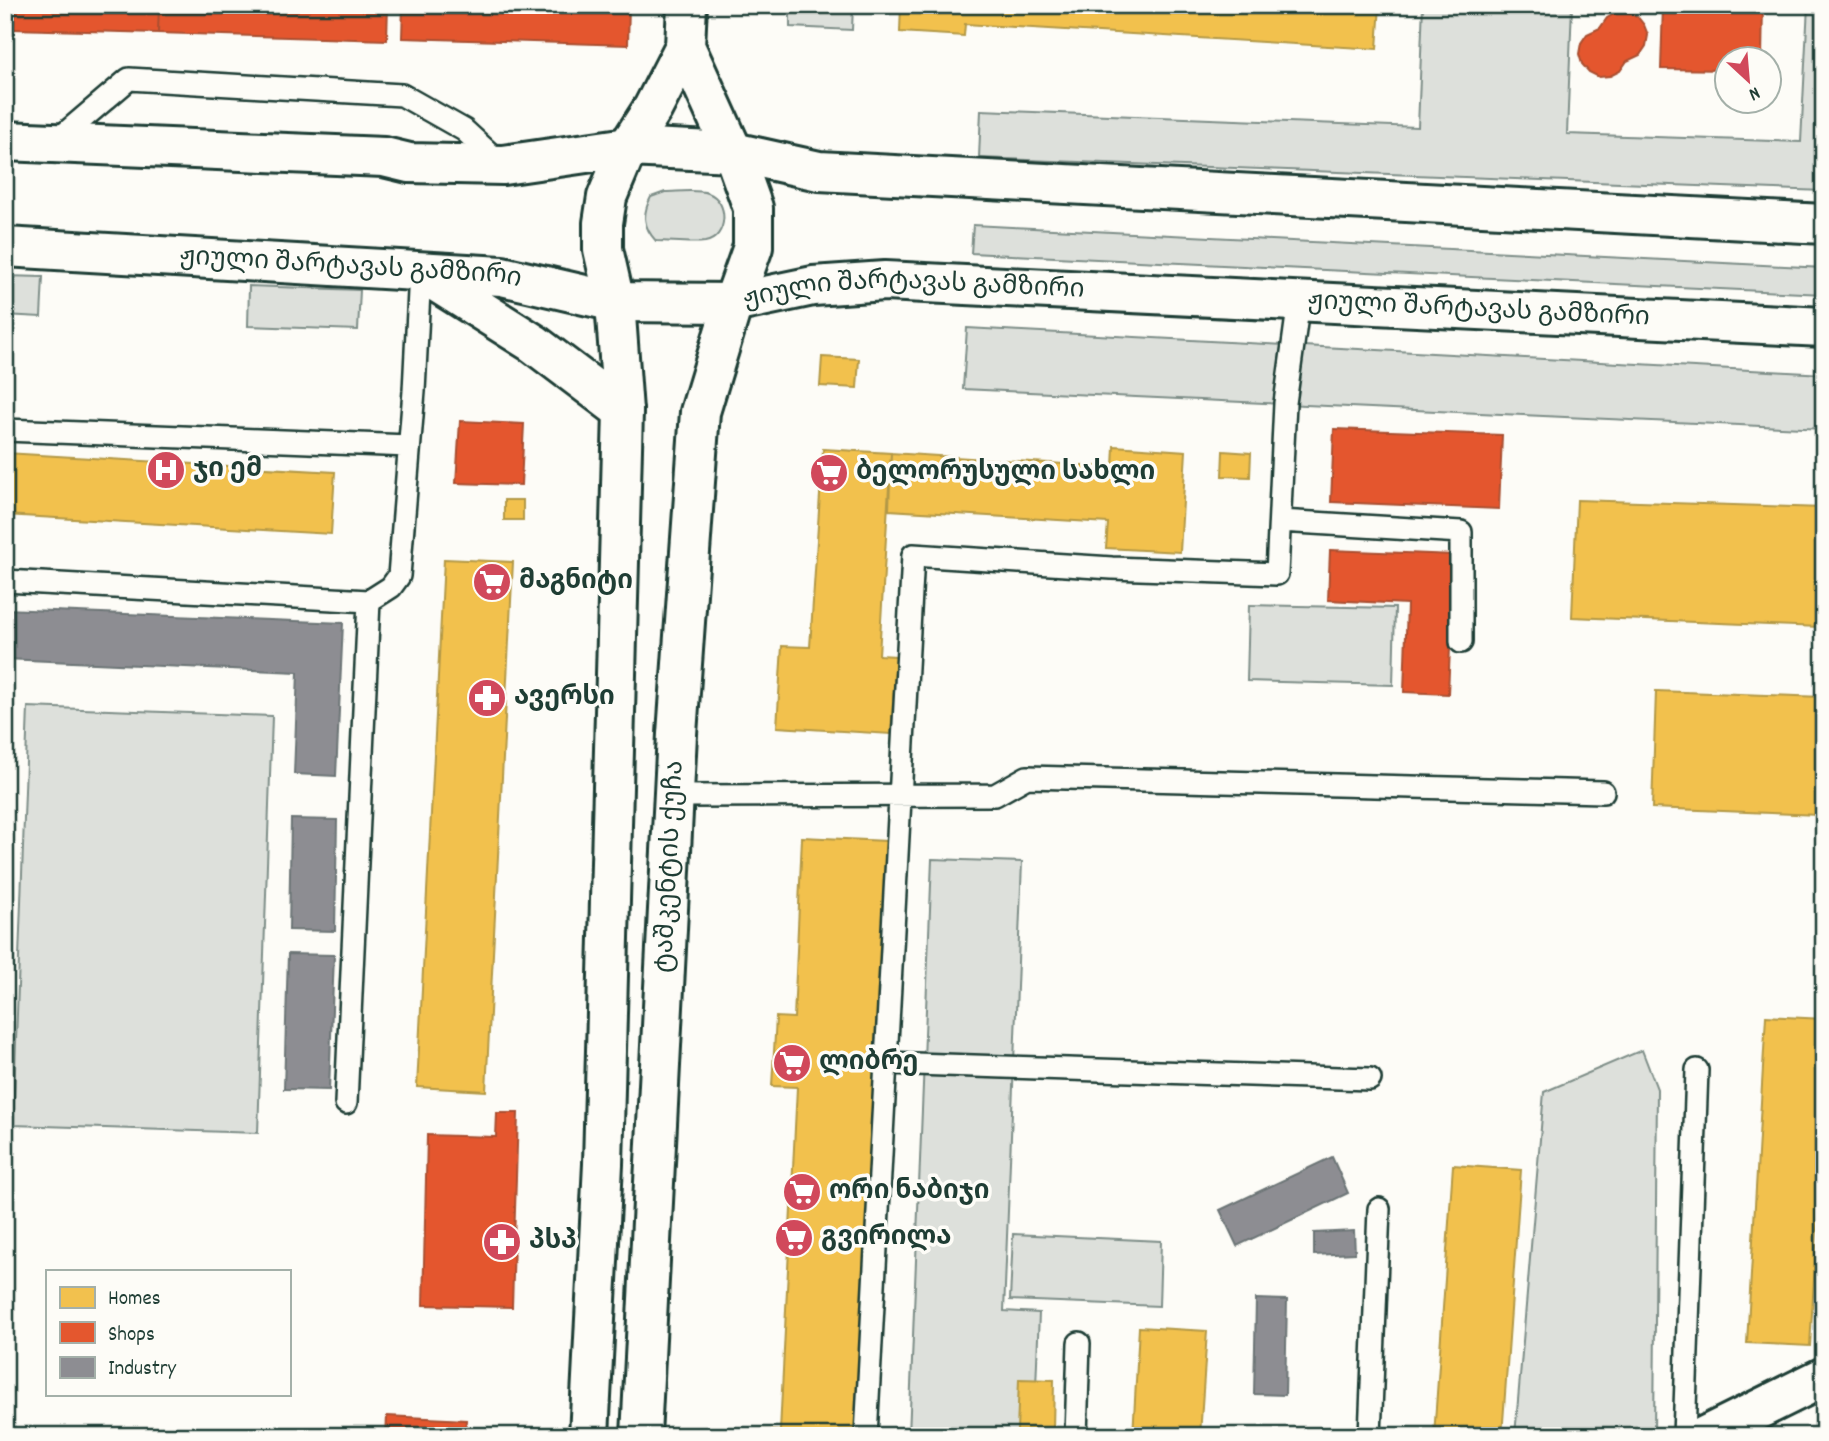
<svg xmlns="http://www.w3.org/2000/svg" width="1829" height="1441" font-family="Dekko,'Noto Sans Georgian',sans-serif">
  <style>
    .green { fill: #dde0db; stroke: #7e8e88; stroke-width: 2 }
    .homes { fill: #f2c14e; stroke: #b39946; stroke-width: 2 }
    .shops { fill: #e4572e; stroke: #a94f30; stroke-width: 2 }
    .industry { fill: #8d8d92; stroke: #6c7576; stroke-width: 2 }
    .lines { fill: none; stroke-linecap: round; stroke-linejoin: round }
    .service-casing { stroke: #1f3d34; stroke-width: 26 }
    .minor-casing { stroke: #1f3d34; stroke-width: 44 }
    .tertiary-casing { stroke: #1f3d34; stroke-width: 44 }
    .secondary-casing { stroke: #1f3d34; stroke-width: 44 }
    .primary-casing { stroke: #1f3d34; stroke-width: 44 }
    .service { stroke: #fdfcf7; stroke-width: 21 }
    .minor { stroke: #fdfcf7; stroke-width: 38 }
    .tertiary { stroke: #fdfcf7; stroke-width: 38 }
    .secondary { stroke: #fdfcf7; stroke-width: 38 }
    .primary { stroke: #fdfcf7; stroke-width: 38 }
    .labels { text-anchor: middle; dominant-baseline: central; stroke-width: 7; stroke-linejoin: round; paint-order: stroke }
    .street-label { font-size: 26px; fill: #1f3d34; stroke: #fdfcf7 }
    .poi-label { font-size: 26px; font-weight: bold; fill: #1f3d34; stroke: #fdfcf7; text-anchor: start }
  </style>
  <rect width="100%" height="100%" fill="#fdfcf7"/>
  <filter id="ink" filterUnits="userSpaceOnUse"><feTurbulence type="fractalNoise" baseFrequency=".0143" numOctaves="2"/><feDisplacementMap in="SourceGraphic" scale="14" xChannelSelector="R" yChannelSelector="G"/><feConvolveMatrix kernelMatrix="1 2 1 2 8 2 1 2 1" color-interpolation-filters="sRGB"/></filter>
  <g filter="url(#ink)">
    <path class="green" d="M790,5H853L852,30L790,27Z
      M1423,5H1572L1567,134L1801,142L1808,5H1824V191L979,158L981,110L1418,127Z
      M665,192C677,192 696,189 708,193C730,201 728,238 705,242C690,244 671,241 656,241C643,227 642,214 651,197Z
      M973,225L1824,268V294L971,253Z
      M5,276L43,277L41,317L5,315Z
      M249,286L360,290L358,330L248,326Z
      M967,328L1824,374V429L963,389Z
      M1249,605L1395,608L1393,685L1247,681Z
      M28,707L272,716L258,1133L13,1125Z
      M932,859L1022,862L1004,1311L1039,1313L1034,1436H909Z
      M1642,1050L1657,1089L1654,1436H1515L1544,1092Z
      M1013,1234L1161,1241L1159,1306L1010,1300Z"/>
    <path class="homes" d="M901,5H1380L1377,49L965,24L964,36L900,32Z
      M822,357L859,359L857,388L820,386Z
      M1114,446L1186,451L1180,552L1106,548L1108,523L889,510L891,453L1113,467Z
      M823,449L891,453L879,655L896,656L891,734L777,727L782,646L810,647Z
      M1223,451L1251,453L1250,477L1222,476Z
      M5,453L335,472L331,534L5,515Z
      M504,500H523V520H504Z
      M1577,500L1824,508L1820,627L1572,617Z
      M444,559L513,562L486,1091L417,1087Z
      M1656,691L1823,697L1818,815L1652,808Z
      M802,837L887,841L858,1436H754L755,1430L780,1431L797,1087L772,1086L776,1017L794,1018Z
      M1766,1016L1824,1019V1114L1810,1346L1747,1343Z
      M1453,1165L1521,1170L1502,1436H1434Z
      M1139,1327L1207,1331L1200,1436H1133Z
      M1019,1379L1054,1380L1053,1431H1017Z"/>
    <path class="shops" d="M14,5H159L158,33L13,29Z
      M159,5H388L387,40L158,33Z
      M403,5H629L628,45L402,38Z
      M1663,5H1763L1762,60H1728V70L1661,69Z
      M1627,12L1637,16L1644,25L1648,35L1646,46L1640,55L1627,61L1620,71L1610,76L1599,77L1589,72L1582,64L1579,54L1581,43L1587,34L1600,28L1607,18L1616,13Z
      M460,421L524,424L521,485L456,483Z
      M1334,429L1502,435L1499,509L1331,502Z
      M1330,550L1454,555L1448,694L1404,692L1407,604L1328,600Z
      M497,1113H518L512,1307L423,1305L427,1135L496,1137Z
      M387,1416L466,1420L465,1436H386Z
      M1824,1427V1436H1805Z"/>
    <path class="industry" d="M5,609L343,623L336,776L294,774L298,672L5,659Z
      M291,819L337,820L335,931L289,930Z
      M288,954L334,955L329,1090L284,1089Z
      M1332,1157L1348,1193L1237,1246L1220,1210Z
      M1354,1231L1355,1253L1314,1255V1233Z
      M1256,1299L1287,1300L1285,1395L1254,1394Z"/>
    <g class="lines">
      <defs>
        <path id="service" d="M55,142L129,79L402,95L464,130L501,164
          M5,430L409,446
          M1280,521L1461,532V642
          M5,581L369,601L391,587L399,576L414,391L420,271
          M674,796L995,795L1027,777L1603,792
          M885,1063L1370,1079
          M346,1103L369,601
          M866,1436L913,555L1112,568L1277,574L1285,403L1299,301
          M1076,1436L1079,1343
          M1370,1436L1379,1209
          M1684,1436L1697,1070"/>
        <path id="minor" d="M1705,1436L1824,1377"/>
        <path id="tertiary" d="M685,46L733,152
          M628,147L653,108L685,46L687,5"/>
        <g id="secondary">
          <path d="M589,1436L603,1164L623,411L615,302L603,249V223L607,197L628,147"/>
          <path id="s1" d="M641,1436L677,734L700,412L733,303L753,247V208L733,152"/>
        </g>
        <g id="primary">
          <path d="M5,141L384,157L409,163L503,165L628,147L733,152L819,171L1824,224"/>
          <path id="s2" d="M5,247L502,276L615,302L733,303L813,286L885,281L1824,327"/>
          <path d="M422,273L533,343L623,411"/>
        </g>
      </defs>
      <use href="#service" class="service-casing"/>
      <use href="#minor" class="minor-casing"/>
      <use href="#tertiary" class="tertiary-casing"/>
      <use href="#secondary" class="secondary-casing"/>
      <use href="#primary" class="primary-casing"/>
      <use href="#service" class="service"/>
      <use href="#minor" class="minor"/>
      <use href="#tertiary" class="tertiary"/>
      <use href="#secondary" class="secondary"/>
      <use href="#primary" class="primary"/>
    </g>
  </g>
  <defs>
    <symbol id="hospital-disc" viewBox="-11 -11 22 22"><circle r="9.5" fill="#d1495b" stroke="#fdfcf7"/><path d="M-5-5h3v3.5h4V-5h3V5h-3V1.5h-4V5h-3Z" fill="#fff"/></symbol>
    <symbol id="supermarket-disc" viewBox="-11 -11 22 22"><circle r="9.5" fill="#d1495b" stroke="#fdfcf7"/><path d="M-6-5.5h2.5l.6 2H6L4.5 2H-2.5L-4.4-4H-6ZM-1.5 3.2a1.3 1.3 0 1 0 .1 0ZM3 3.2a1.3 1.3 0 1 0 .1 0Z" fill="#fff"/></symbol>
    <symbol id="pharmacy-disc" viewBox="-11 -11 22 22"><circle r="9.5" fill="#d1495b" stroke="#fdfcf7"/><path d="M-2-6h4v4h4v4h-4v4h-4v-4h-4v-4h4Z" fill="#fff"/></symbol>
  </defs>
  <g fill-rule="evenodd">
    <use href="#hospital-disc" x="144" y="448" width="44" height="44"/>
    <use href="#supermarket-disc" x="807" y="451" width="44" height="44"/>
    <use href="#supermarket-disc" x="470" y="560" width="44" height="44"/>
    <use href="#pharmacy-disc" x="465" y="676" width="44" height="44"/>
    <use href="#supermarket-disc" x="770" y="1041" width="44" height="44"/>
    <use href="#supermarket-disc" x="780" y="1170" width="44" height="44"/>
    <use href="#supermarket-disc" x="772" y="1216" width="44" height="44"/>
    <use href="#pharmacy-disc" x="480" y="1220" width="44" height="44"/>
  </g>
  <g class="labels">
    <g class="street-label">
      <text stroke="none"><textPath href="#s2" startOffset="346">ჟიული შარტავას გამზირი</textPath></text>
      <text stroke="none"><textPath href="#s2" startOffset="914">ჟიული შარტავას გამზირი</textPath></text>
      <text stroke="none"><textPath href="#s2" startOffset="1480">ჟიული შარტავას გამზირი</textPath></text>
      <text stroke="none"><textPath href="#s1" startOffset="570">ტაშკენტის ქუჩა</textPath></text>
    </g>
    <g class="poi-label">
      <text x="193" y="470">ჯი ემ</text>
      <text x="856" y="473">ბელორუსული სახლი</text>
      <text x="519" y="582">მაგნიტი</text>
      <text x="514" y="698">ავერსი</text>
      <text x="819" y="1063">ლიბრე</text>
      <text x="829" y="1192">ორი ნაბიჯი</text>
      <text x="821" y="1238">გვირილა</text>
      <text x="529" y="1242">პსპ</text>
    </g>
  </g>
  <rect width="1829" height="1441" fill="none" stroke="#fdfcf7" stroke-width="28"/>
  <rect x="14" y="14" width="1801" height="1413" fill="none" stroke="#1f3d34" stroke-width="2.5" filter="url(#ink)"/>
  <rect x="46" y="1270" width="245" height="126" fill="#fdfcf7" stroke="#a4b0a9" stroke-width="2"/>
  <rect x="60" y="1287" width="35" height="21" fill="#f2c14e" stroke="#a4b0a9" stroke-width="2"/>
  <text x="108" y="1304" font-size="21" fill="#1f3d34">Homes</text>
  <rect x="60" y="1322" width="35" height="21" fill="#e4572e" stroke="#a4b0a9" stroke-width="2"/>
  <text x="108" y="1340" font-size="21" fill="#1f3d34">Shops</text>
  <rect x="60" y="1357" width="35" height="21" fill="#8d8d92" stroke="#a4b0a9" stroke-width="2"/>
  <text x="108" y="1374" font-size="21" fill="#1f3d34">Industry</text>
  <g transform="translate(1748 80) rotate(154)"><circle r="33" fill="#fdfcf7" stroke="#a4b0a9" stroke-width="2"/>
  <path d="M0-5L12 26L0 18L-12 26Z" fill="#d1495b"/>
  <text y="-10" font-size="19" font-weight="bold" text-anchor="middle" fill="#1f3d34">N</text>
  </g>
</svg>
